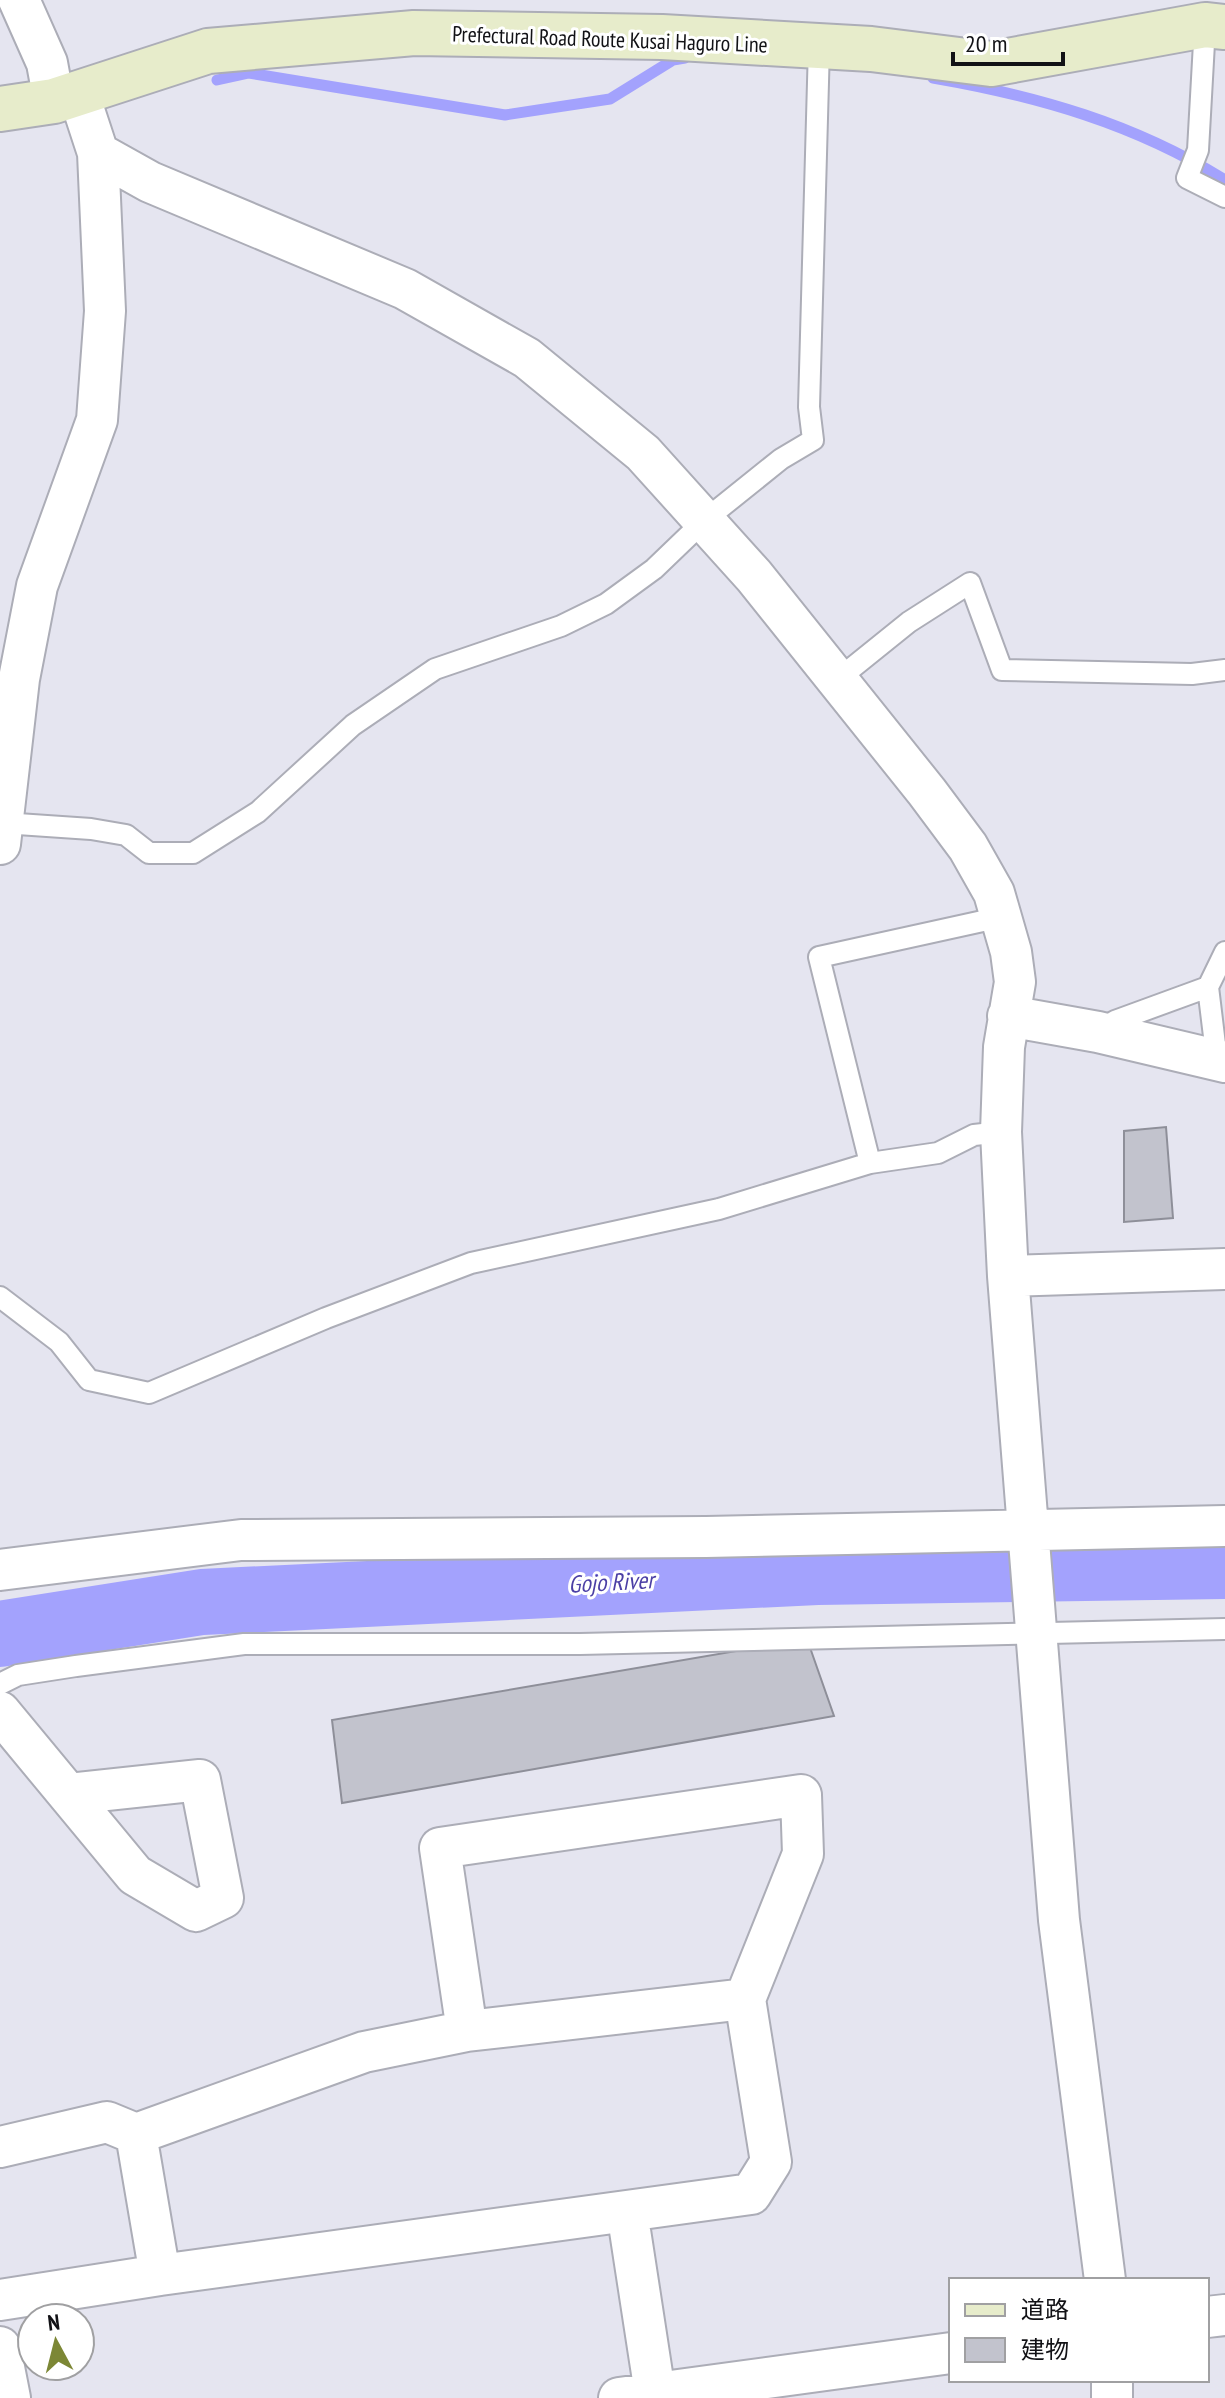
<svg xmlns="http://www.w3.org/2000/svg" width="1225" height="2398" font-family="'PT Sans Narrow','Noto Sans JP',sans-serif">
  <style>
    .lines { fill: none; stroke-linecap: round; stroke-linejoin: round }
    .stream { stroke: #a3a2fd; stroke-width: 11 }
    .river { stroke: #a3a2fd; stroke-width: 66 }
    .building { fill: #c2c3cd; stroke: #8e8f99; stroke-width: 2 }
    .lane-casing { stroke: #acadb7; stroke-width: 24 }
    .street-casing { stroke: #acadb7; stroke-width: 44 }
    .secondary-casing { stroke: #acadb7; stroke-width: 48 }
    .lane { stroke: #fff; stroke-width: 20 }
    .street { stroke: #fff; stroke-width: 40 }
    .secondary { stroke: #e7eccb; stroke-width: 44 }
    .labels { text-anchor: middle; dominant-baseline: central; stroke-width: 6; stroke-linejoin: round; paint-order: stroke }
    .street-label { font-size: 22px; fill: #121216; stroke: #fff }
    .water-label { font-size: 24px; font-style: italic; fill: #4b3fa5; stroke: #fff }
  </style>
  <rect width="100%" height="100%" fill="#e5e5f0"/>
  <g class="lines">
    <path class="stream" d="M933,78C1038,96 1135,124 1225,180
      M217,80L249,73L505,115L610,99L673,60L685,58"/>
    <path class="river" d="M0,1634L202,1602L817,1572L1225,1566"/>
  </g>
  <path class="building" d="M1166,1127L1173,1218L1124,1222V1131Z
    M807,1639L834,1716L342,1803L332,1720Z"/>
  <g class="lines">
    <defs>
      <path id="lane" d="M1205,25L1198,150L1187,178L1225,197
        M837,680L909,622L970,583L1002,670L1192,674L1225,670
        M3,823L91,829L126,835L149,853H193L258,812L353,725L435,669L561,626L606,604L654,569L705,520L781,459L813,440L809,407L819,46
        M1208,987L1217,1061
        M1102,1029L1115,1021L1208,987L1225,952
        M870,1163L819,957L1001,917
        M0,1297L59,1342L89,1380L149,1393L326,1318L471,1263L719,1209L870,1163L938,1153L974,1135L1001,1132
        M0,1684L18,1675L76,1666L244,1644H580L1225,1629"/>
      <path id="street" d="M19,0L47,63L54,101
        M98,153L150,182L405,289L527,358L643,453L754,576L927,792L968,847L994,893L1011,952L1015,982L1004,1047L1001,1132L1008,1276L1059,1920L1105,2280
        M0,844L19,679L37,586L97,420L105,311L98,153L78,92
        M1008,1016L1098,1032L1225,1062
        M1008,1276L1225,1269
        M0,1570L241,1540L706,1537L1225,1526
        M0,1712L135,1875L196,1911L223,1898L200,1780L69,1794
        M467,2031L440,1848L801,1795L803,1854L745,1999L467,2031L364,2052L136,2134L160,2275L751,2194L771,2162L745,1999
        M0,2147L107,2122L136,2134
        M627,2211L655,2393
        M0,2300L160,2275
        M1207,2317L1225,2315
        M0,2347L10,2398
        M1112,2380V2398
        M619,2398L951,2353"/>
      <path id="secondary" d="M0,109L54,101L208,51L414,33L662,37L871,49L991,64L1205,25L1225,27"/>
    </defs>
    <use href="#lane" class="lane-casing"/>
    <use href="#street" class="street-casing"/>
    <use href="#secondary" class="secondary-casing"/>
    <use href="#lane" class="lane"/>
    <use href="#street" class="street"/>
    <use href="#secondary" class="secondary"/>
  </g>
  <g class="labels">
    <g class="street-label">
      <text transform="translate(610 39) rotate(2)">Prefectural Road Route Kusai Haguro Line</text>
    </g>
    <g class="water-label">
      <text transform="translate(611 1582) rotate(-3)">Gojo River</text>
    </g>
  </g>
  <rect x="949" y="2278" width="260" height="104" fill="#ffffff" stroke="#a0a0a2" stroke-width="2"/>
  <rect x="965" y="2304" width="40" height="12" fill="#e7eccb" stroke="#a0a0a2" stroke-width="2"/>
  <text x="1021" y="2318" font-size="24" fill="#121216">道路</text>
  <rect x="965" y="2338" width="40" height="24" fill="#c2c3cd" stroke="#a0a0a2" stroke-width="2"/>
  <text x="1021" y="2358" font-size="24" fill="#121216">建物</text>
  <g transform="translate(56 2342) rotate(353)"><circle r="38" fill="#ffffff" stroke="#a0a0a2" stroke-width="2"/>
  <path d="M0-6L14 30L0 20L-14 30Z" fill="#7c8735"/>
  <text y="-12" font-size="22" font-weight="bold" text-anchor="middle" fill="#121216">N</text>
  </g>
  <path d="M953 52v12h110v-12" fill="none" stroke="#121216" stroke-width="4"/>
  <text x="965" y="52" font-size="24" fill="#121216" stroke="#ffffff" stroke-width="6" paint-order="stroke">20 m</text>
</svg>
